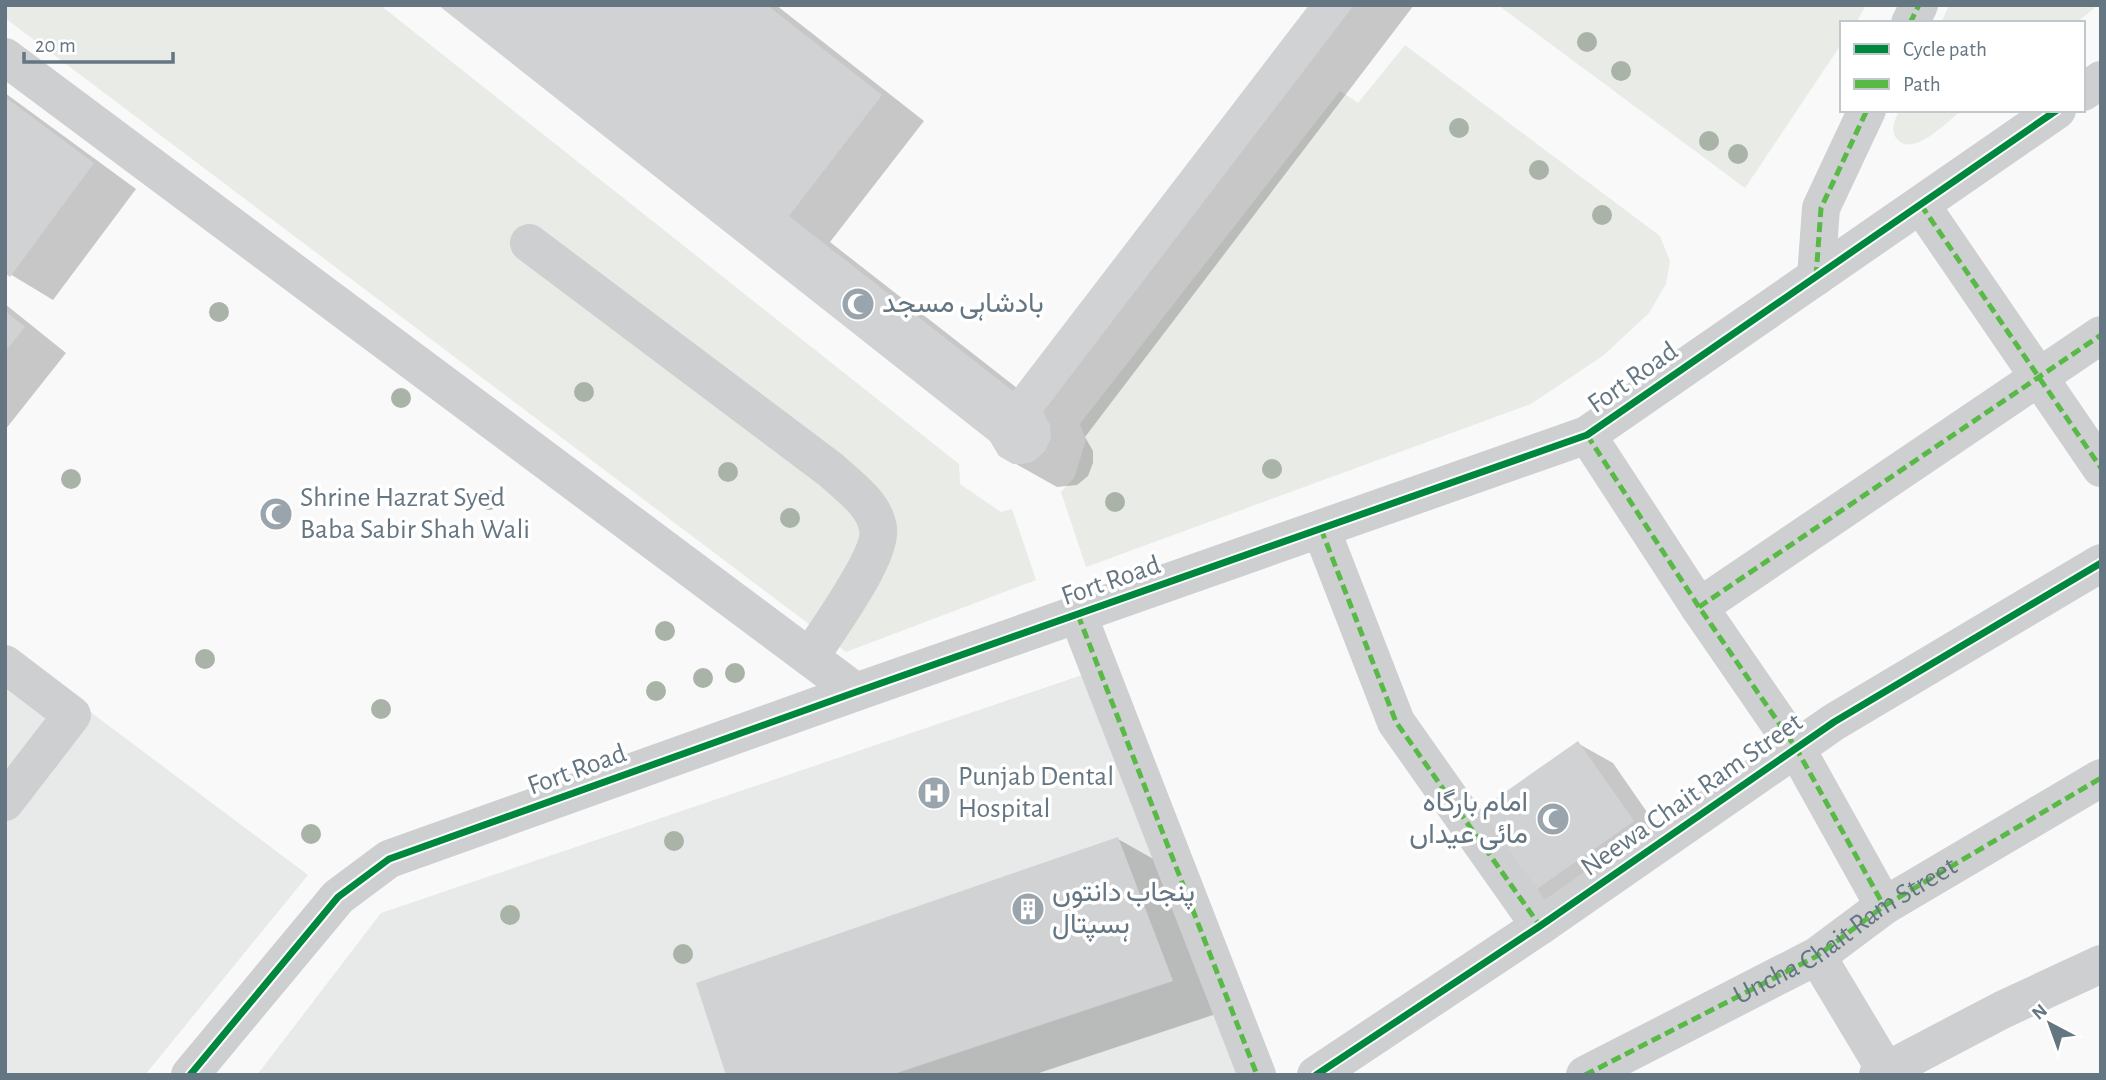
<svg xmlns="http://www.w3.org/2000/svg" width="2106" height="1080" font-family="'Alegreya Sans',Vazirmatn,sans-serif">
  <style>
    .built { fill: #e8e9e9 }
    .green { fill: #e8ebe6 }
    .shadow { fill: #0003 }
    .building { fill: #d0d2d3 }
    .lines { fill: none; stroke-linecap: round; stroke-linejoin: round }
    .minor { stroke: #cecfd0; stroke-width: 38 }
    .quiet { stroke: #58b947; stroke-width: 5; stroke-dasharray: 10 5; stroke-linecap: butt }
    .cycleway-casing { stroke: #fff; stroke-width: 11 }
    .cycleway { stroke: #00873e; stroke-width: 7 }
    .tree { fill: #a9b3a7 }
    .labels { text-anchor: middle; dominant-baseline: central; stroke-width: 7; stroke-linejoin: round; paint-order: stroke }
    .poi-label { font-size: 28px; fill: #657683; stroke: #fff; text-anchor: start }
    .street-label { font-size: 28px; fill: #657683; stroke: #fff }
  </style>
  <rect width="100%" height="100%" fill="#f9f9f9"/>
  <path class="built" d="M5,648L308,875L145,1075H5Z
    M1088,673L1239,1075H257L381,913Z"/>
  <path class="green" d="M5,5H380L959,464L960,484L1001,512L1012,509L1036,580L846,652L5,18Z
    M1498,5H1866L1856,23H1842V43L1745,188Z
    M1949,5H2098L2076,23H1941Z
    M1405,45L1660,236L1670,261L1666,284L1649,313L1604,355L1531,404L1086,567L1061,492L1074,478L1086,440L1080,424L1340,91L1358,103Z
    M1899,110H1962C1948,121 1914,157 1898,140C1889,131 1895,121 1899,110Z"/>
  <path class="shadow" d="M440,5H776L924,121L830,242L1017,388L1311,5H1414L1085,437L1093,451V463L1088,476L1077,485L1057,487L1000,455L991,440Z
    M5,93L136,189L53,300L5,271Z
    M5,304L66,353L5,430Z
    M1579,744L1613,763L1667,841L1563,915L1528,895Z
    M1118,839L1171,869L1225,1011L1033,1075H728Z"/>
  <path class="building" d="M438,5H767L882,95L789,216L1013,391L1309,5H1354L1043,412L1050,425L1051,438L1045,451L1034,461L1023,464H1013L999,456L990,441Z
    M5,97L94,163L10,277L5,273Z
    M5,311L25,327L5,352Z
    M1578,741L1634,821L1527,896L1471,816Z
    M1118,837L1173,981L891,1075H726L696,983Z"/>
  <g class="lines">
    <g class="minor">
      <path d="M1910,23L1919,5"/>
      <path d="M5,57L856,692"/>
      <path d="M2083,92L2101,80"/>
      <path d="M1921,205L2101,468"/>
      <path d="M529,243L831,470C848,486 874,503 878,528C883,555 826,632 810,657"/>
      <path d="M1816,277L1821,208L1867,110"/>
      <path d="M1587,435L1699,607L1796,748L1884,906"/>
      <path d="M1321,529L1396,722L1540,926"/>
      <path d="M1699,607L2101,335"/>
      <path d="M1078,615L1257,1075"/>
      <path d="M5,664L72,715L5,802"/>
      <path d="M1817,956L1886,1071"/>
      <path d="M190,1075L338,897L389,859L856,692L1587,435L2057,110"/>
      <path d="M1316,1075L1540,926L1834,722L2101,563"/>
      <path id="s1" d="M1585,1075L1817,956L1884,906L2101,778"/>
      <path d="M1878,1075L2002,1010L2101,964"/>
    </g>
    <path class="quiet" d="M1910,23L1919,5
      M1921,205L2101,468
      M1816,277L1821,208L1867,110
      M1587,435L1699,607L1796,748L1884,906
      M1321,529L1396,722L1540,926
      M1699,607L2101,335
      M1078,615L1257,1075
      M1585,1075L1817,956L1884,906L2101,778"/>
    <defs>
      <path id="cycleway" d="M190,1075L338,897L389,859L856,692L1587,435L2057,110
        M1316,1075L1540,926L1834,722L2101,563"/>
    </defs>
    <use href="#cycleway" class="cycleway-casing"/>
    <use href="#cycleway" class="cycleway"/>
  </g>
  <g class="tree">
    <circle cx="1587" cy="42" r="10"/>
    <circle cx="1621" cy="71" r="10"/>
    <circle cx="1459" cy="128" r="10"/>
    <circle cx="1709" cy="141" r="10"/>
    <circle cx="1738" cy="154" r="10"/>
    <circle cx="1539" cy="170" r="10"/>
    <circle cx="1602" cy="215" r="10"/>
    <circle cx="219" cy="312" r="10"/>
    <circle cx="584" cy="392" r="10"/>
    <circle cx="401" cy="398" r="10"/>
    <circle cx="1272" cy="469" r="10"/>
    <circle cx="728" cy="472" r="10"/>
    <circle cx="71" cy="479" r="10"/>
    <circle cx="489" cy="500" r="10"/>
    <circle cx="1115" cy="502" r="10"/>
    <circle cx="790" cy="518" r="10"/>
    <circle cx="665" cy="631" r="10"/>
    <circle cx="205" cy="659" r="10"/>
    <circle cx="735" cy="673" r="10"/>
    <circle cx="703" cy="678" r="10"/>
    <circle cx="656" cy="691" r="10"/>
    <circle cx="381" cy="709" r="10"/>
    <circle cx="311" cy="834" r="10"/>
    <circle cx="674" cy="841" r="10"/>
    <circle cx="510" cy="915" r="10"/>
    <circle cx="683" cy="954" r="10"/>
  </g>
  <defs>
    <symbol id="mosque-disc" viewBox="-11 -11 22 22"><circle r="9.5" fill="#99a4ac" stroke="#fff"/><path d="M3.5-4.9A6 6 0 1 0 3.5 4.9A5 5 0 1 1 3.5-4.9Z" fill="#fff"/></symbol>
    <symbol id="hospital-disc" viewBox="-11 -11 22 22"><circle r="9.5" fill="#99a4ac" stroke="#fff"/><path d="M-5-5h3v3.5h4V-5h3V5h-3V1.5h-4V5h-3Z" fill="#fff"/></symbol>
    <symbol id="building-disc" viewBox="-11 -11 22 22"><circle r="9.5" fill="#99a4ac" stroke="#fff"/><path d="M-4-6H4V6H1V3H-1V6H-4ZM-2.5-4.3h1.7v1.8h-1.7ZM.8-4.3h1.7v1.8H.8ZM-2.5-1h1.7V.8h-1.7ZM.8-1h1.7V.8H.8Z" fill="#fff"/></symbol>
  </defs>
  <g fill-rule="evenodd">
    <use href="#mosque-disc" x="839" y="285" width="38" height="38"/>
    <use href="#mosque-disc" x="257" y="495" width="38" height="38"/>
    <use href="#hospital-disc" x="915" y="774" width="38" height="38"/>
    <use href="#mosque-disc" x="1534" y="800" width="38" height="38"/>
    <use href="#building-disc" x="1009" y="890" width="38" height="38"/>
  </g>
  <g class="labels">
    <g class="poi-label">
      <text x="882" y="304">بادشاہی مسجد</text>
      <text x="300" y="498">Shrine Hazrat Syed<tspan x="300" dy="32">Baba Sabir Shah Wali</tspan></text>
      <text x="958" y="777">Punjab Dental<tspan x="958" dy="32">Hospital</tspan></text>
      <text x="1528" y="803" text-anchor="end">امام بارگاہ<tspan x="1528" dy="32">مائی عیداں</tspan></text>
      <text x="1052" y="893">پنجاب دانتوں<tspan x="1052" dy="32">ہسپتال</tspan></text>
    </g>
    <g class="street-label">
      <text transform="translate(1633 378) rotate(-35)">Fort Road</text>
      <text transform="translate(1111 581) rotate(-19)">Fort Road</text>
      <text transform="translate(577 770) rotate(-20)">Fort Road</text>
      <text transform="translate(1692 795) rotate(-35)">Neewa Chait Ram Street</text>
      <text stroke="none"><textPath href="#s1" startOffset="298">Uncha Chait Ram Street</textPath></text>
    </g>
  </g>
  <rect width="2106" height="1080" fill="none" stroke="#657683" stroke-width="14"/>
  <rect x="1840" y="21" width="245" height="91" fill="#ffffff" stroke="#c1c8cd" stroke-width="2"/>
  <rect x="1854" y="44" width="35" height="10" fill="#00873e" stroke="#c1c8cd" stroke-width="2"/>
  <text x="1903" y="56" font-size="21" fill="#657683">Cycle path</text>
  <rect x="1854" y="79" width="35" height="10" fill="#58b947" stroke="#c1c8cd" stroke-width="2"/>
  <text x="1903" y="91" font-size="21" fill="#657683">Path</text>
  <g transform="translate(2050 1024) rotate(319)" stroke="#ffffff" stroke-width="5" paint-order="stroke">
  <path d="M0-5L12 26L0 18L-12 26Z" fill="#657683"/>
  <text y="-10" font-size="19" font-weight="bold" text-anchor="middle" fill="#657683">N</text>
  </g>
  <path d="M24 52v10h149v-10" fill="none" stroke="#657683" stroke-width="3.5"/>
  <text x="35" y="52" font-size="21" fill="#657683" stroke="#ffffff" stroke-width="5" paint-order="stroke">20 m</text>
</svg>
